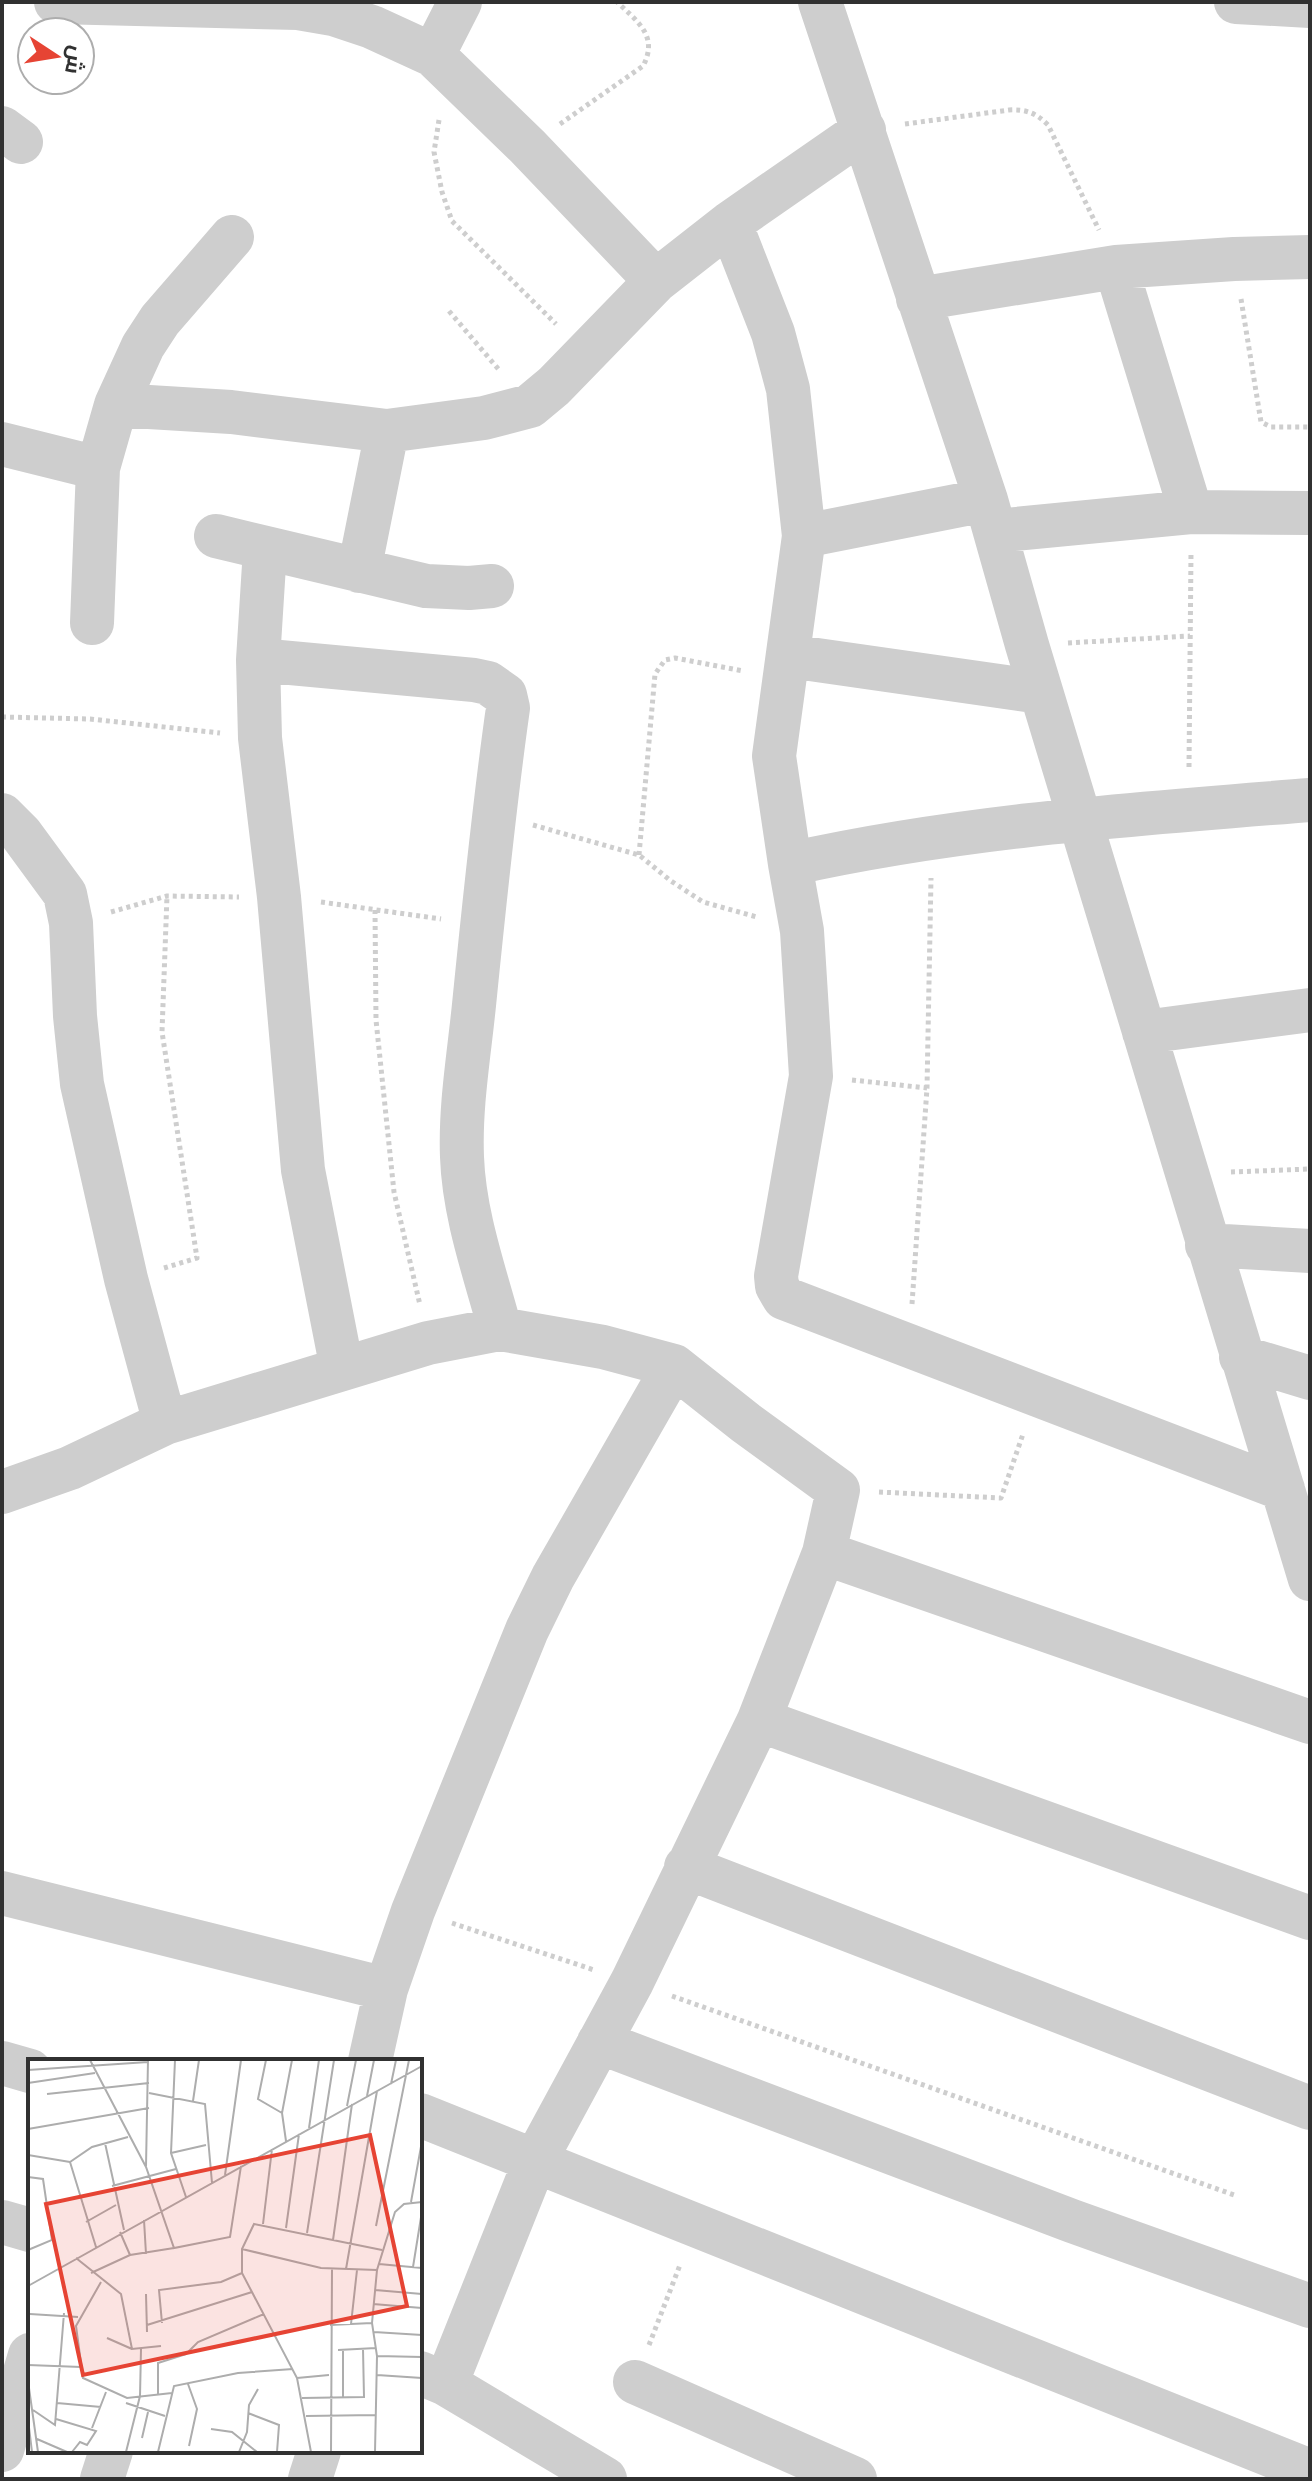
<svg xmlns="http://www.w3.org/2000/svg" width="1312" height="2481" font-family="Arial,Cairo,sans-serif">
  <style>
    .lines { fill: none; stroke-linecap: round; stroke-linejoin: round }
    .path { stroke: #cecece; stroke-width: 5; stroke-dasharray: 4 4; stroke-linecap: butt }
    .minor { stroke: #cecece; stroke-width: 44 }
    .inset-road { fill: none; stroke: #adadad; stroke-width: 2 }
    .view { fill: #e64434; fill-opacity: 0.15; stroke: #e64434; stroke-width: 4 }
    .inset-edge { fill: none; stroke: #313131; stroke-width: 4 }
  </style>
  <rect width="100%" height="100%" fill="#fff"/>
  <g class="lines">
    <path class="path" d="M439,120L434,152L442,192L452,221L556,324
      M560,124L643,66C659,36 637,21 617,2
      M905,124L1009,110C1026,109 1036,113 1048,125L1099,230
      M1241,299L1261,422L1271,427H1310
      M449,311L500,371
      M1068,643L1190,636
      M2,717L90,719L220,733
      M1189,767L1191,553
      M533,825L639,855L671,881L703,902L757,917
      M639,855L655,674L665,660L675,658L743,671
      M321,902L441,919
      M375,910L376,1020L394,1192L420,1305
      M111,912L167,896L239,897
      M852,1080L927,1088
      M1231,1172L1310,1169
      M164,1268L197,1258L162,1032L167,896
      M912,1304L927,1088L931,878
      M879,1492L1001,1498L1023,1434
      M452,1923L594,1970
      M672,1996L1237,2196
      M649,2345L680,2265"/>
    <path class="minor" d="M56,2L298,8L333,14L372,27L433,55L527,146L656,281
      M820,2L986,500L1027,645L1310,1579
      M1236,2L1310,6
      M433,55L460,2
      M2,128L21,142
      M730,223L773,333L788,389L804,536L774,756L790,864
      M1116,267L1191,512
      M918,299L1116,267L1234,259L1310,257
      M116,405L143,346L160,320L232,237
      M2,444L98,468
      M995,531L1191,512L1310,513
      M216,536L426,586L469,588L492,586
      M804,536L986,500
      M265,549L258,660L260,738L279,897L303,1170L342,1369
      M359,571L387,431
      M92,623L98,468L116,405L231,412L387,431L484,418L530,406L554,386L656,281L730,223L864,130
      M789,656L1041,692
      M258,660L474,680L488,683L505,695L508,708C494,806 484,905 474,1005C469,1055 460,1106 462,1157C464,1215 485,1273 500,1329
      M2,815L21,834L65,894L71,923L75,1016L82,1084L126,1279L165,1423
      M1144,1032L1310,1010
      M1207,1245L1310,1251
      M1241,1357L1310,1378
      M1283,1489L784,1298L777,1286L776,1276L811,1076L802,931L790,864C960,826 1136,814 1310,800
      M2,1492L70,1468L165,1423L428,1343L500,1329L603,1347L674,1366L746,1423L838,1490L824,1553L759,1720L632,1982L535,2161L446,2384
      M824,1553L1310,1722
      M759,1720L1310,1918
      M686,1867L1310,2108
      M2,1893L386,1989
      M599,2042L1072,2221L1310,2306
      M370,2061L386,1989L413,1911L527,1630L553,1577L674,1366
      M2,2063L30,2071
      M420,2115L1310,2471
      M2,2222L30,2230
      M420,2373L446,2384L605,2479
      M635,2382L855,2479
      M2,2450L30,2355
      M102,2479L111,2451
      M310,2479L319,2451"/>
  </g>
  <g transform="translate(28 2059)">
    <rect width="394" height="394" fill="#fff"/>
    <path class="inset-road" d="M62,1L118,108L146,189L202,178L213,107M147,1L143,94L158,138M238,1L230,40L254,54M0,11L120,3M0,24L67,14M363,25L368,1M121,34L177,45L184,124M19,35L121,24M339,37L346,1M165,42L171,1M319,47L328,1M281,69L291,1M0,70L121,49M258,82L254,54L264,1M77,84L96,171M143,94L178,86M0,96L42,103M42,103L68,188M42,103L64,88L100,78M118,107L120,1M197,116L213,1M0,118L15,120L24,181L0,191M84,127L148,110M383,143L394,82M116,161L118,195M58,163L88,146M235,165L244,90M348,167L381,1M258,169L271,75M92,173L102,196M279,174L306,1M305,181L324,45M214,190L293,209L349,211M48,199L93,235L104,290L133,287M351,205L394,209M385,208L394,152M318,210L349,32M63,214L102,196L146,189M73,223L48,267L55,319L99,339L144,334M0,227L394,7M347,231L394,235M0,232V299M118,235L119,273M345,245L394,249M2,255L50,258M134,264L131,231L193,223L214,214M323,265L329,211M119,266L224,233M302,266L344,264M346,273L394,276M79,279L104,290M310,291L348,289M349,297L394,298M0,306L53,308M349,316L394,319M269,319L301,316M0,322L10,393M160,325L169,350L161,387M130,335V304L158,295L170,283L236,255M315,338V291M274,339L336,338L335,290M29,344L73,348M98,344L137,357M5,351L27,366L36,254M220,354L251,366L249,393M278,357L348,356M0,360L4,393M28,360L68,372L59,386L52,383L44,393M64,369L78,333M183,370L204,373L229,393M114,379L120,353M9,380L39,393M98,393L112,337L113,290M130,393L146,327L210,314L265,310M211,393L219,373L221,346L230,330M283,393L269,319L214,214V190L226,165L354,191M303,393L304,210M347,393L349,297L344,264L349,211L367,153L376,145L394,143"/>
    <path class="view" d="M342,76L379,247L55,316L18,145Z"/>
    <rect width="394" height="394" class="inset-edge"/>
  </g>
  <rect width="1312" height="2481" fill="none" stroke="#313131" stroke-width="8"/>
  <g transform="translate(56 56) rotate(102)"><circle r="38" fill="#ffffff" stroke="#adadad" stroke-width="2"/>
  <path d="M0-6L14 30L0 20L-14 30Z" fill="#e64434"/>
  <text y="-12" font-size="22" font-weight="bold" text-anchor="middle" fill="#313131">ش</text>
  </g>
</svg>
